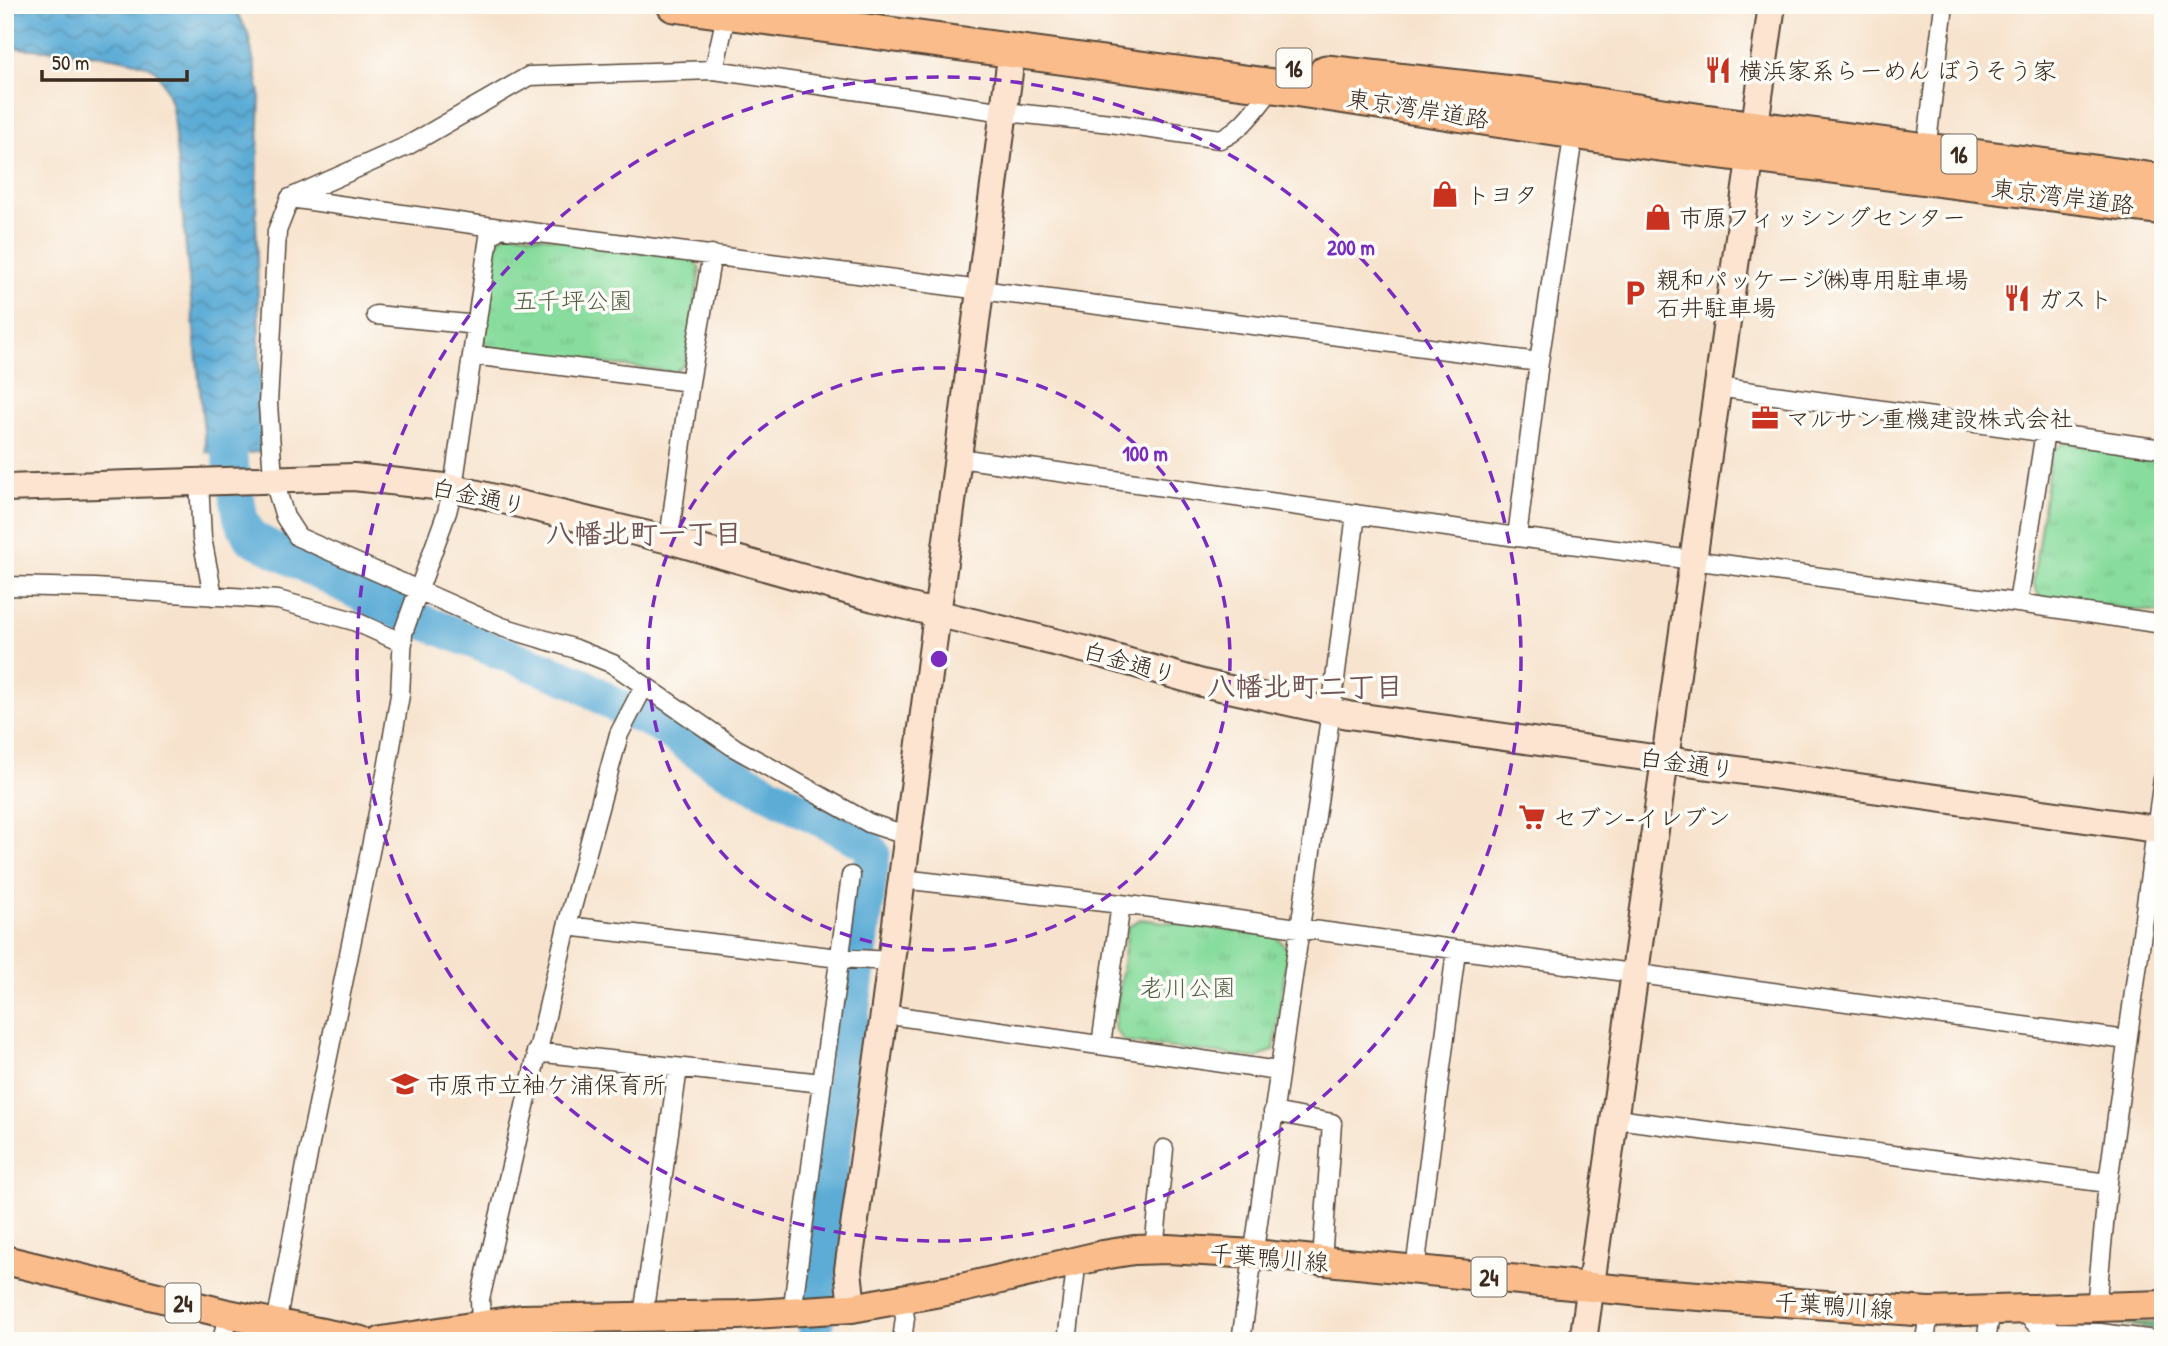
<svg xmlns="http://www.w3.org/2000/svg" width="2168" height="1346" font-family="'Patrick Hand','Klee One',sans-serif">
  <style>
    .grass { fill: url(#grass-tufts); stroke: #62835e; stroke-width: 2 }
    .forest { fill: url(#forest-firs); stroke: #547351; stroke-width: 2 }
    .water { fill: url(#water-waves); stroke: #4c6b7a; stroke-width: 2 }
    .lines { fill: none; stroke-linecap: round; stroke-linejoin: round }
    .river { stroke: #5cacd6; stroke-width: 35 }
    .street-casing { stroke: #574638; stroke-width: 21 }
    .secondary-casing { stroke: #574638; stroke-width: 30 }
    .primary-casing { stroke: #574638; stroke-width: 32 }
    .highway-casing { stroke: #574638; stroke-width: 37 }
    .street { stroke: #fff; stroke-width: 18 }
    .secondary { stroke: #fde4d0; stroke-width: 26 }
    .primary { stroke: #f9bc8a; stroke-width: 28 }
    .highway { stroke: #f9bc8a; stroke-width: 33 }
    .ring { fill: none; stroke: #7b2cbf; stroke-width: 3.5; stroke-dasharray: 12 9 }
    .labels { text-anchor: middle; dominant-baseline: central; stroke-width: 7; stroke-linejoin: round; paint-order: stroke }
    .shield { fill: #fdfcf7; stroke: #75695f; stroke-width: 2 }
    .shield-label { font-size: 23px; font-weight: bold; fill: #3b2a1e }
    .poi-label { font-size: 24px; fill: #3b2a1e; stroke: #fdfcf7; text-anchor: start }
    .street-label { font-size: 24px; fill: #3b2a1e; stroke: #fdfcf7 }
    .park-label { font-size: 24px; fill: #525f44; stroke: #fdfcf7 }
    .quarter-label { font-size: 28px; font-weight: bold; fill: #715453; stroke: #fdfcf7 }
    .centre { fill: #7b2cbf; stroke: #fdfcf7; stroke-width: 3.5 }
    .ring-label { font-size: 21px; text-anchor: middle; font-weight: bold; fill: #7b2cbf; stroke: #fdfcf7; stroke-width: 7; stroke-linejoin: round; paint-order: stroke }
  </style>
  <defs>
    <pattern id="grass-tufts" width="24" height="20" patternUnits="userSpaceOnUse" patternTransform="scale(1.75)"><rect width="24" height="20" fill="#88dc9d"/><path d="M3 7l-1-3M5 7V3M7 7l1-3M15 17l-1-3M17 17v-4M19 17l1-3" fill="none" stroke="#76bd87"/></pattern>
    <pattern id="forest-firs" width="22" height="20" patternUnits="userSpaceOnUse" patternTransform="scale(1.75)"><rect width="22" height="20" fill="#6ebc84"/><path d="M5 1l3.5 6h-7zM16 11l3.5 6h-7z" fill="#5c996b"/></pattern>
    <pattern id="water-waves" width="16" height="10" patternUnits="userSpaceOnUse" patternTransform="scale(1.75)"><rect width="16" height="10" fill="#5cacd6"/><path d="M0 5q4-4 8 0t8 0" fill="none" stroke="#4d8cad"/></pattern>
  </defs>
  <rect width="100%" height="100%" fill="#fdfcf7"/>
  <filter id="ink" filterUnits="userSpaceOnUse"><feTurbulence type="fractalNoise" baseFrequency=".0143" numOctaves="2"/><feDisplacementMap in="SourceGraphic" scale="14" xChannelSelector="R" yChannelSelector="G"/><feConvolveMatrix kernelMatrix="1 2 1 2 8 2 1 2 1" color-interpolation-filters="sRGB"/></filter>
  <filter id="wash" filterUnits="userSpaceOnUse"><feTurbulence type="fractalNoise" baseFrequency=".00686" numOctaves="4" result="noise"/><feDisplacementMap in="SourceGraphic" scale="28" xChannelSelector="R" yChannelSelector="G"/><feGaussianBlur stdDeviation="1.57" result="paint"/><feColorMatrix in="noise" values="0 0 0 0 0 0 0 0 0 0 0 0 0 0 0 0 0 1.4 0 .05"/><feComposite in="paint" operator="in"/></filter>
  <g filter="url(#wash)">
    <rect width="100%" height="100%" fill="#f7e3cd"/>
    <path class="grass" d="M507,232L690,256L700,269L686,362L675,372L490,350L483,339L496,243Z
      M2065,443L2163,456V613L2040,598L2033,583L2051,451Z
      M1140,919L1276,936L1288,950L1274,1050L1257,1058L1125,1042L1114,1028L1128,927Z"/>
    <path class="forest" d="M2163,1322V1330L2117,1324Z"/>
    <path class="water" d="M5,5H224L237,13L248,33L260,94L256,217L262,451L238,455L206,452L172,106C168,95 164,80 156,71C136,53 36,50 5,47Z"/>
    <g class="lines">
      <path class="river" d="M227,442L241,519L250,537L388,608L577,682L615,705L658,724L713,763L866,843L873,854L828,1196L814,1341"/>
    </g>
  </g>
  <g filter="url(#ink)">
    <g class="lines">
      <defs>
        <path id="street" d="M714,70L727,11
          M1926,150L1944,5
          M290,198L500,228
          M376,315L477,325
          M472,355L690,382
          M1717,387L2163,449
          M959,458L1517,537L2018,603L2163,624
          M199,481L202,538L213,596
          M1517,537L1539,362L1574,131
          M669,540L690,382L712,254
          M5,586L95,588L278,600L354,621L403,643
          M2018,603L2045,432
          M908,836L869,823L735,748L613,664L576,649L502,627L298,537L285,517L273,478L268,404L277,231L290,198L407,146L529,76L714,70L1005,112L1111,123L1220,139C1242,131 1259,104 1274,86
          M902,879L1121,904L2127,1040
          M567,926L839,958L891,961
          M884,1014L1278,1071
          M1101,1045L1121,904
          M536,1052L822,1083
          M1273,1112L1332,1123L1322,1260
          M1616,1119L2108,1183
          M1154,1250L1164,1149
          M1415,1270L1456,951
          M2096,1308L2108,1183L2163,779
          M2022,1309L2036,1324L2056,1332L2100,1333L2163,1341
          M792,1313L822,1083L851,876
          M643,1316L678,1068
          M276,1324L310,1144L387,769L400,695L403,633L447,512L453,488L489,237L500,228L1539,362
          M481,1325L480,1299L567,926L619,734L644,686
          M222,1341L228,1314
          M902,1341L905,1318L902,1300
          M1067,1341L1075,1276L1074,1261
          M1241,1341L1331,711L1356,514
          M1925,1341L1929,1312
          M1986,1341L1991,1310"/>
        <path id="secondary" d="M5,488L354,477L453,488L669,540L874,598L1091,651L1202,683L1348,715L2163,830
          M852,1308L848,1270L884,1014L1012,50
          M1583,1341C1645,896 1709,450 1772,5"/>
        <path id="primary" d="M5,1260L228,1314L362,1341
          M382,1341L522,1319L738,1315L852,1308L962,1288L1103,1255L1134,1250L1168,1249L1254,1254L1642,1292L1929,1312L2163,1305"/>
        <path id="highway" d="M674,5L1274,86L1620,139L2163,208
          M1326,72L1539,96L1696,120L2163,181"/>
      </defs>
      <use href="#street" class="street-casing"/>
      <use href="#secondary" class="secondary-casing"/>
      <use href="#primary" class="primary-casing"/>
      <use href="#highway" class="highway-casing"/>
      <use href="#street" class="street"/>
      <use href="#secondary" class="secondary"/>
      <use href="#primary" class="primary"/>
      <use href="#highway" class="highway"/>
    </g>
  </g>
  <g class="ring">
    <circle cx="939" cy="659" r="291"/>
    <circle cx="939" cy="659" r="582"/>
  </g>
  <defs>
    <symbol id="restaurant-bare" viewBox="-9 -9 18 18"><path d="M-5-6h1v4h1v-4h1v4h1v-4h1v5L-1.5 .5V6h-2V.5L-5-1ZM5-6V6H3V1.5H1.5Q1.5-4 5-6Z" fill="#c8321e" stroke="#fdfcf7" stroke-width="2.5" paint-order="stroke"/></symbol>
    <symbol id="shop-bare" viewBox="-9 -9 18 18"><path d="M-5-2.5h2.3a2.7 3.5 0 0 1 5.4 0H5L5.5 6h-11ZM-1.5-2.5h3a1.5 2.3 0 0 0-3 0Z" fill="#c8321e" stroke="#fdfcf7" stroke-width="2.5" paint-order="stroke"/></symbol>
    <symbol id="parking-bare" viewBox="-9 -9 18 18"><path d="M-3.5-5.5H1a3.5 3.5 0 0 1 0 7H-1V5.5H-3.5ZM-1-3.4V-.6H.8a1.4 1.4 0 0 0 0-2.8Z" fill="#c8321e" stroke="#fdfcf7" stroke-width="2.5" paint-order="stroke"/></symbol>
    <symbol id="office-bare" viewBox="-9 -9 18 18"><path d="M-6-3h4V-5.5h4V-3h4V5H-6ZM-1-4.5V-3h2v-1.5ZM-6 0V1H6V0Z" fill="#c8321e" stroke="#fdfcf7" stroke-width="2.5" paint-order="stroke"/></symbol>
    <symbol id="supermarket-bare" viewBox="-9 -9 18 18"><path d="M-6-5.5h2.5l.6 2H6L4.5 2H-2.5L-4.4-4H-6ZM-1.5 3.2a1.3 1.3 0 1 0 .1 0ZM3 3.2a1.3 1.3 0 1 0 .1 0Z" fill="#c8321e" stroke="#fdfcf7" stroke-width="2.5" paint-order="stroke"/></symbol>
    <symbol id="school-bare" viewBox="-9 -9 18 18"><path d="M0-5L7-2L0 1L-7-2ZM-4 1L0 2.5L4 1V4Q0 6-4 4Z" fill="#c8321e" stroke="#fdfcf7" stroke-width="2.5" paint-order="stroke"/></symbol>
  </defs>
  <g fill-rule="evenodd">
    <use href="#restaurant-bare" x="1699" y="51" width="38" height="38"/>
    <use href="#shop-bare" x="1426" y="175" width="38" height="38"/>
    <use href="#shop-bare" x="1639" y="198" width="38" height="38"/>
    <use href="#parking-bare" x="1616" y="274" width="38" height="38"/>
    <use href="#restaurant-bare" x="1998" y="279" width="38" height="38"/>
    <use href="#office-bare" x="1746" y="399" width="38" height="38"/>
    <use href="#supermarket-bare" x="1513" y="798" width="38" height="38"/>
    <use href="#school-bare" x="386" y="1065" width="38" height="38"/>
  </g>
  <g class="labels">
    <g class="shield">
      <rect x="1276.5" y="48.5" width="35" height="39" rx="5"/>
      <rect x="1941.5" y="134.5" width="35" height="39" rx="5"/>
      <rect x="1471.5" y="1257.5" width="35" height="39" rx="5"/>
      <rect x="165.5" y="1283.5" width="35" height="39" rx="5"/>
    </g>
    <g class="shield-label">
      <text x="1294" y="68">16</text>
      <text x="1959" y="154">16</text>
      <text x="1489" y="1277">24</text>
      <text x="183" y="1303">24</text>
    </g>
    <g class="poi-label">
      <text x="1739" y="70">横浜家系らーめん ぼうそう家</text>
      <text x="1466" y="194">トヨタ</text>
      <text x="1679" y="217">市原フィッシングセンター</text>
      <text x="1656" y="279">親和パッケージ㈱専用駐車場<tspan x="1656" dy="28">石井駐車場</tspan></text>
      <text x="2038" y="298">ガスト</text>
      <text x="1786" y="418">マルサン重機建設株式会社</text>
      <text x="1553" y="817">セブン-イレブン</text>
      <text x="426" y="1084">市原市立袖ケ浦保育所</text>
    </g>
    <g class="street-label">
      <text transform="translate(1418 108) rotate(9)">東京湾岸道路</text>
      <text transform="translate(2063 196) rotate(7)">東京湾岸道路</text>
      <text transform="translate(479 496) rotate(12)">白金通り</text>
      <text transform="translate(1130 662) rotate(16)">白金通り</text>
      <text transform="translate(1687 763) rotate(8)">白金通り</text>
      <text transform="translate(1269 1257) rotate(5)">千葉鴨川線</text>
      <text transform="translate(1834 1305) rotate(4)">千葉鴨川線</text>
    </g>
    <g class="park-label">
      <text x="573" y="300">五千坪公園</text>
      <text x="1188" y="987">老川公園</text>
    </g>
    <g class="quarter-label">
      <text x="644" y="533">八幡北町一丁目</text>
      <text x="1305" y="686">八幡北町二丁目</text>
    </g>
  </g>
  <circle cx="939" cy="659" r="10" class="centre"/>
  <g class="ring-label">
    <text x="1351" y="255">200 m</text>
    <text x="1145" y="461">100 m</text>
  </g>
  <rect width="2168" height="1346" fill="none" stroke="#fdfcf7" stroke-width="28"/>
  <path d="M42 70v10h145v-10" fill="none" stroke="#3b2a1e" stroke-width="3.5"/>
  <text x="52" y="70" font-size="21" fill="#3b2a1e" stroke="#fdfcf7" stroke-width="5" paint-order="stroke">50 m</text>
</svg>
